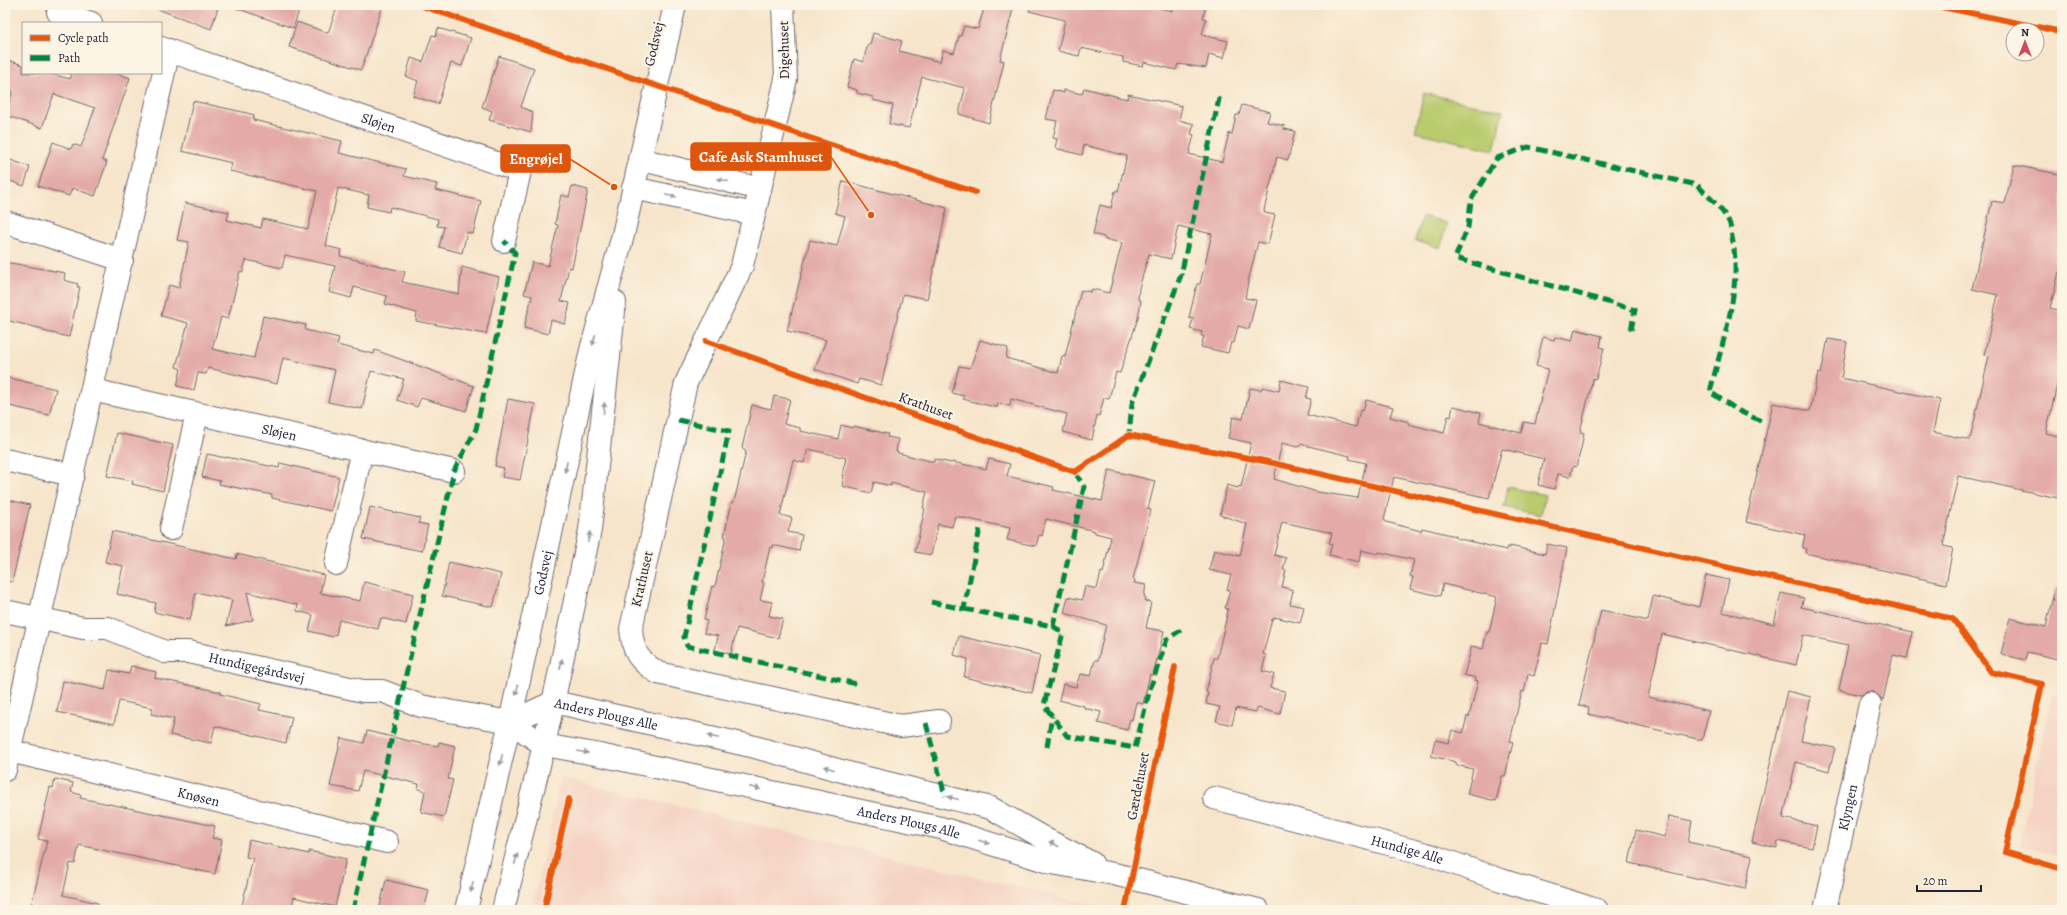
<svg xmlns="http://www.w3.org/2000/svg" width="2067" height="915" font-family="Alegreya,serif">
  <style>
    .built { fill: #f5d2c3 }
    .green { fill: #bacb6e; stroke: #6e7654 }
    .building { fill: #e3aaa7; fill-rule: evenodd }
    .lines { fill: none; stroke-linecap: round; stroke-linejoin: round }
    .minor-casing { stroke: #6d666d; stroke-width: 24 }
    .tertiary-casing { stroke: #6d666d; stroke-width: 24 }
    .minor { stroke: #fff; stroke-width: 22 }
    .tertiary { stroke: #fff; stroke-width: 22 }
    .quiet { stroke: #00873e; stroke-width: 5; stroke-dasharray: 10 5; stroke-linecap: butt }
    .cycleway-casing { stroke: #fcf5e5; stroke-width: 8 }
    .cycleway { stroke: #e8590c; stroke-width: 6 }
    .oneway { fill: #9c9ca7 }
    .labels { text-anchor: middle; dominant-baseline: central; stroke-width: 4; stroke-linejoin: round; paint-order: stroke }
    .street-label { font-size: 14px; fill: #22223b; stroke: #fcf5e5 }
    .leader { fill: none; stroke: #de560e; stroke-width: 1.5 }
    .callout-dot { fill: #de560e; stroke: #fcf5e5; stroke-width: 1.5 }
    .callout { fill: #de560e; stroke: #de560e; stroke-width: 1.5 }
    .callout-label { font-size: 15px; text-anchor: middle; font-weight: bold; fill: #fff }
  </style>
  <rect width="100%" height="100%" fill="#fcf5e5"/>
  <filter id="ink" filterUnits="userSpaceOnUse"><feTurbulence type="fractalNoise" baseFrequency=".025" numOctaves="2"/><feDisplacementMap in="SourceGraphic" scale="8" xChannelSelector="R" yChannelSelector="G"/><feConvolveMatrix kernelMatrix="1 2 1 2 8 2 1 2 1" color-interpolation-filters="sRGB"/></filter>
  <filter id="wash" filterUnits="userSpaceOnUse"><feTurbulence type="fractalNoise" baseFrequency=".012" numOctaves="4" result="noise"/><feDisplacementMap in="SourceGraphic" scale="16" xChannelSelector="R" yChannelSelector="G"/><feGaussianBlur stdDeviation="0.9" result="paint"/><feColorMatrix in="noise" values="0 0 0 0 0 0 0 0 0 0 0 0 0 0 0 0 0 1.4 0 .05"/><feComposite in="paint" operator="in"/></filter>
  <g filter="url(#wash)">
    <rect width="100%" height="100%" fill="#f7e5cb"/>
    <path class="built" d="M2052,694L2062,696V856L2019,846Z
      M561,778L1115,910H532Z"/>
    <path class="green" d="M1424,93L1503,111L1494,150L1415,132Z
      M1422,216L1447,223L1440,248L1415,241Z
      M1508,487L1545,495L1541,515L1504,507Z"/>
    <g id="blocks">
      <path class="building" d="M152,5H219L211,29L152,7Z
        M236,5H301L293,28L236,8Z
        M338,5H371L382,8L361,70L289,47L297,22L328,33Z
        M985,5H1014L1000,60L1004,61L1003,66L989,123L959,114L965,88L922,77L909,128L889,124L893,105L873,100V97L857,93V90L847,87L854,59L863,62L868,44L870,45L873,33L902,41L899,51L940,62L943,50L954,53L959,36H961L964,26L978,29Z
        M1031,5H1069L1083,8L1084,5H1145L1173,11L1175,5H1206L1203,18L1206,19L1202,35L1228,41L1224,58L1209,54L1206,68L1178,64L1176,70L1144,62L1143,66L1123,62V57L1081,48L1079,56L1058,51L1065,20L1029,11Z
        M438,28L471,38L462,66L451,63L438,104L413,96L418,81L406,76L411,58L423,62L432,35L436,36Z
        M499,56L534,68L521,107L533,112L531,132L489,120L492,111L482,107Z
        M5,59L23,65V73H47L70,79L72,73H115L130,78L102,160L107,162L95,196L72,188L69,196L38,186L53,142L71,149L73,144L81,147L95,108L54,94L42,128L5,115L13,91L5,89Z
        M1084,88L1127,99L1128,94L1182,106L1179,120L1194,124L1191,134L1194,135L1189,154L1222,162L1229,133L1232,134L1236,115H1239L1242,105L1270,112L1267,122L1285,126L1284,129L1295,131L1288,160L1277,157L1264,210L1265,213L1275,215L1268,244L1258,242L1248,282L1245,298L1256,300L1249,329L1238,326L1234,343L1231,342L1228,353L1201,347L1204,336H1201L1202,332L1190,329L1193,319L1189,318L1197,284H1200L1212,234L1178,226L1171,259L1149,254L1139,288L1138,299L1141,301L1138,318L1120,373L1116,372L1109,399L1104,398L1099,416L1097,415L1092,440L1063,432L1067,414L1011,399L1010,406L998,403L997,407H994L963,399L964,396L952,393L959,366L970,368L980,340L1008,348L1006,358L1058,373L1062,356L1065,357L1081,290L1091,292L1092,289L1109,293L1122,243L1104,239V237L1093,234L1100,205L1111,208L1115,191H1118L1127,156L1084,145L1082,155L1055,148L1057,139L1053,138L1057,121L1046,119L1053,90L1064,93V90L1082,94Z
        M193,101L247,113L254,115L253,120L342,141L339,153L406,169L404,176L437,184L435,190L481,201L473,234L467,232L462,253L439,247L444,227L437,226L438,219L390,207L389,212L367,207L369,195L338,188L326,246L342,250L340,256L405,272L402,282L459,294L462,267L499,277L486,334L416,321L417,313L385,304L387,296L354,287L351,298L329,292L335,266L285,255L282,268L246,260L243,272L240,271L228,319L221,317L212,349L254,358L263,316L306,325L305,330L339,338L337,345L374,354L375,350L474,386L466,411L421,398L417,407L397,400L404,379L371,371L362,409L328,402L335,370L283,358L277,384L208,368L206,374L198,373L194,390L177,386L181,369L176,367L188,323L161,316L169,285L179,288L189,242L177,240L185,203L229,212L227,220L261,228L263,219L308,229L317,191L230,171L232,163L182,151Z
        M5,158L30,167L24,186L5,179Z
        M2014,165L2062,175V272H2059L2050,308L2062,311V372H2060L2046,433L2062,437V499L1958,476L1943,546L1953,548L1946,584L1805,553L1806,549L1802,548L1805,535L1746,522L1773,403L1810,411L1818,373L1821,374L1828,339L1847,342L1841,378L1940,400L1933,432L1970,440L1989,356L1984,355L1998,295L1972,289L1992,201L2005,203Z
        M843,181L947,208L927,299L903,294L881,385L859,379L857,384L815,369L826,340L787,331L810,240L837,246L845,216L835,213Z
        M572,186L588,190L572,268L569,267L561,301L570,303L565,324L551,320L548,334L524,328L532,296L524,294L532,262L548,266L558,225L555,224L561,195L569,197Z
        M5,262L65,273L64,280L78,284L77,287H80L69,337L43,331V329L5,320Z
        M1575,329L1602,336L1600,347L1604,348L1596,379L1593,378L1580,432L1584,433L1581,449L1576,467L1573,466L1570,477L1558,474L1554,489L1538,485L1544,459L1502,449L1489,498L1394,477L1384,519L1386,522L1421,531L1422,528L1447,534L1456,536V538L1506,550L1507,547L1510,548V546L1545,554L1547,544L1567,548L1548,644L1542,643L1534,676L1528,674L1524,692L1522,691L1510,741L1513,742L1505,776H1502L1496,801L1467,794L1473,769L1456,765V762L1431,756L1435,740L1449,743L1452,730L1463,733L1467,716L1469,717L1478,681L1475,680L1476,678L1464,675L1472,646L1483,649L1487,632H1489L1497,597L1443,584L1440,596L1410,589L1413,577L1410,576L1414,560L1379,552L1378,554L1361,550L1359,562L1329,555L1332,544L1329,543L1332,533L1282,522L1274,555L1286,558L1283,570H1286L1282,587L1293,590L1290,604L1304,607L1300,623L1275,617L1274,619H1272L1263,654L1266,655L1262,671L1274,674L1270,688L1285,691L1280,714L1257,708L1256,712L1236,708L1232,725L1216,721L1220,707L1206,704L1208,693L1206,692L1214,658H1217L1226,620L1228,609L1225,608L1230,590H1227L1231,575L1209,570L1214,550L1240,556L1247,524L1220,515L1227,485L1238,488L1239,486L1241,487L1251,443L1228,438L1233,417L1243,419L1250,388L1261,390L1262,387L1279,391L1281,380L1309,387L1306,398L1311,399L1307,415L1356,427L1360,410L1363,411L1366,400L1393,407L1390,417L1409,422L1408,424L1444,433L1448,416L1451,417L1453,406L1481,413L1479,422L1521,433L1524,422L1535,424L1544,385L1548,369L1536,366L1543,337L1554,340L1555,337L1572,341ZM1282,443L1299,447L1300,444L1350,456L1349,459L1366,463L1358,498L1317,492L1274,479Z
        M5,377L56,389L49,415L5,405Z
        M774,396L790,399L784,424L800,428V431L838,439L841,425L852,428L853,426L888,434L887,437L898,439L896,451L898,452V453L934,462V459L951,463L952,462L986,469L989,459L1010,464L1007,476L1054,487L1053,490L1102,501L1109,470L1155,481L1148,509L1151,510L1133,579L1135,580L1134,583L1146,585L1144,597L1146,598L1145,601L1151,602L1146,628L1164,631L1153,675L1150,674L1143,704L1136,702L1132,720L1130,719L1127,730L1098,723L1101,712L1084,708V706L1059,700L1063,684L1076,687L1080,674L1091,676L1095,660H1098L1106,625L1064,613L1068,597L1082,600L1085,586L1097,589L1101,572L1103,573L1111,537L1095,533V531L1046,519L1042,536L1039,535L1036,546L1007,540L1010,528L955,516L952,527L938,524L931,555L915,552L925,509L923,508L927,492L891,483V486L874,482L871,493L842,486L844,475H842L846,458L808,449L804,463L793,460L780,515L792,518L788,532L802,535L799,551L773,545V548L770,547L762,582L764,583L760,600L772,602L769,616L783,619L778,638L737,628L731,654L715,650L718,636L704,633L707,621L704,620L712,586L715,587L726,537L724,536L732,502H734L746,452L742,448L752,405L771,409Z
        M508,399L535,404L520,480L502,477L504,468L495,466Z
        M117,433L173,445L163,491L132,484L133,481L107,476Z
        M207,454L226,458V457L279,468L280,463L339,477L331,511L272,498V495L219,484L220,481L202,477Z
        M5,499L30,505L12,582L5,581Z
        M370,507L420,518L418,523L428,525L422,551L363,539Z
        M112,531L236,559L237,554L324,575L320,593L360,601L364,582L413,594L406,624L381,618L378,629L339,620L336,635L334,634L333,637L309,631L313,615L297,611L298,605L247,592L253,620L226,626L232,600L196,592L190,620L154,612L156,603L117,594L123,566L105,562Z
        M449,562L501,574L493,607L442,596Z
        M1706,575L1729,580L1722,612L1774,624L1781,593L1804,598L1801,607L1913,632L1907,658L1893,655L1883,700L1873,692H1867L1861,695L1839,690L1848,645L1803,635L1796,665L1662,634L1648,697L1709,711L1702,740L1588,714L1589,707L1579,705L1601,610L1648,621L1653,596L1699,607Z
        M2055,588L2062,589V660L2027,652L2025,660L2001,654L2010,618L2046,627Z
        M959,636L1040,655L1032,693L964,677L968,659L954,655Z
        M131,666L156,672L155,678L221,692L220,694L261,704L259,710L292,717L286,743L215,726L211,743L170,735L174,719L151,714L153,708L119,701L114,724L57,712L63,681L105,690L109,670L129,674Z
        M1787,691L1811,697L1801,741L1835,748L1829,771L1796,762L1783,818L1817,826L1812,848L1778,841L1777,848L1752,842Z
        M367,731L418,743L438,746L439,742L455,746L448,779L453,780L444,817L421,812L425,791L418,789L419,784L363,771L358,791L330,786L341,738L364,743Z
        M55,779L73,783L71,792L81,795L80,798L215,826L212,838L222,840L215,874L79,845L75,864L70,863L63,895L98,903V910H30L47,841L38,839L50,787L53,788Z
        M1669,816L1692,821L1688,842L1752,856L1745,889L1629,863L1636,830L1665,837Z
        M249,840L309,854V851L346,859L335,907L294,897L291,910H241L253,858L246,857Z
        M386,880L429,890L424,910H379Z"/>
    </g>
  </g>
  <g filter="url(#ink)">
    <use href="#blocks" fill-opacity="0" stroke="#6d666d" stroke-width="1"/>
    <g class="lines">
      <defs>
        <g id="minor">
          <path d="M783,5L786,79L742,266L686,383L631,629C633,653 638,660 658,673L901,726L939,721"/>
          <path d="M58,12L91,23"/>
          <path id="s1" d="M161,48L520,171L504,241"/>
          <path d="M639,159L760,189"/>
          <path d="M633,188L754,214"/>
          <path d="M5,222L122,260"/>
          <path id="s2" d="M92,390L454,471"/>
          <path d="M5,460L73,475"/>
          <path d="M171,529L197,414"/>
          <path d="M336,564L362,450"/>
          <path id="s3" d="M5,611L83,628H108L165,652H188L363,691H382L421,706L510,722"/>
          <path id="s4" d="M10,751L387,842"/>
          <path d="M5,770L169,50"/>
          <path id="s5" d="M1214,798L1430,855L1501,880L1597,910"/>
          <path id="s6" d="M1825,910L1870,704"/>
        </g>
        <g id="tertiary">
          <path id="s7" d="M510,722L544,745L595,754L941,828L1052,863L1114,874L1258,910"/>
          <path id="s8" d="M510,722L554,702L751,746L867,778L991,808L1047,840L1092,863"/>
          <path id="s9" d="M466,910L510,722L591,350L623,235L675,5"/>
          <path d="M503,910L544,745L590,530L615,302"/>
        </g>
      </defs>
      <use href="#minor" class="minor-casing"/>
      <use href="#tertiary" class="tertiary-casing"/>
      <use href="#minor" class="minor"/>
      <use href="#tertiary" class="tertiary"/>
      <path class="quiet" d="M1631,330L1635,310L1455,258L1468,227L1471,200L1497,158L1528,147L1697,185C1708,196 1722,208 1729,222C1731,226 1731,232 1732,237C1743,289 1722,341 1710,392L1739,411L1761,421
        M678,420L729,431L684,637L687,646L857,684
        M1133,436L1129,435L1132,404L1181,275L1220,94
        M931,602L964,609L980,528
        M964,609L1053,626L1084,487L1075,472
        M1053,626L1063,633L1044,705L1067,736L1135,748L1150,689L1167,639L1181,630
        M926,723L945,796
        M1047,747L1052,716
        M353,910L407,670L454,471L476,429L515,253L504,241"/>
      <defs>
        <path id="cycleway" d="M419,5L798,134L975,192
          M1932,5L2062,32
          M706,341L1075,472L1129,435L1264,461L1953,619L1991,672L2042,684L2005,852L2062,869
          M544,910L569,799
          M1125,910L1175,667"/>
      </defs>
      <use href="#cycleway" class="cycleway-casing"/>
      <use href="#cycleway" class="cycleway"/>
    </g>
    <defs><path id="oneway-solid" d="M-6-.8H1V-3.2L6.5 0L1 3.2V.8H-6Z"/></defs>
    <g class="oneway">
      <use href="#oneway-solid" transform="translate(723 180) rotate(-166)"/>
      <use href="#oneway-solid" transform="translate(671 196) rotate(12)"/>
      <use href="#oneway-solid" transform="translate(594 340) rotate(105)"/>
      <use href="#oneway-solid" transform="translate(604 408) rotate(-84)"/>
      <use href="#oneway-solid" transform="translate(566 467) rotate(102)"/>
      <use href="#oneway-solid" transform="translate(589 537) rotate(-78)"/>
      <use href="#oneway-solid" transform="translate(561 664) rotate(-78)"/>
      <use href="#oneway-solid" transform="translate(517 690) rotate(102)"/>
      <use href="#oneway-solid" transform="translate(713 737) rotate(-168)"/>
      <use href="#oneway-solid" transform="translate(583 752) rotate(10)"/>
      <use href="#oneway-solid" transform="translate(501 760) rotate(103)"/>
      <use href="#oneway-solid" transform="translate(829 768) rotate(-164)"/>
      <use href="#oneway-solid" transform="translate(755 788) rotate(13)"/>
      <use href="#oneway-solid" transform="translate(953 798) rotate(-166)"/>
      <use href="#oneway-solid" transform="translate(984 842) rotate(17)"/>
      <use href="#oneway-solid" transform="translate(1054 844) rotate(-153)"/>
      <use href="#oneway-solid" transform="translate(516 859) rotate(-76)"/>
      <use href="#oneway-solid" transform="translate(472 887) rotate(103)"/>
    </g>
  </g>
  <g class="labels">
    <g class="street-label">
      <text transform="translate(654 44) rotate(-77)">Godsvej</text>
      <text transform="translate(784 50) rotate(-91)">Digehuset</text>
      <text stroke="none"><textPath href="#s1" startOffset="230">Sløjen</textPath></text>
      <text transform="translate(926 406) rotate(20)">Krathuset</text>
      <text stroke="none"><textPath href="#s2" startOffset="192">Sløjen</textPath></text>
      <text stroke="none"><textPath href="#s9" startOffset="346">Godsvej</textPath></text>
      <text transform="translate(642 579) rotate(-77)">Krathuset</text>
      <text stroke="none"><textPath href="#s3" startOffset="260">Hundigegårdsvej</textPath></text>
      <text stroke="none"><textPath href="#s8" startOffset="102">Anders Plougs Alle</textPath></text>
      <text transform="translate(1138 786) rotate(-79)">Gærdehuset</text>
      <text stroke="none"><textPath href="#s4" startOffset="194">Knøsen</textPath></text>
      <text stroke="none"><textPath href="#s6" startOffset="105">Klyngen</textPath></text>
      <text stroke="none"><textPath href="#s7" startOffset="414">Anders Plougs Alle</textPath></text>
      <text stroke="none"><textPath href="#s5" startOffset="200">Hundige Alle</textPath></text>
    </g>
  </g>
  <path class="leader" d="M871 215L831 157M614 187L570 159"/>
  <g class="callout-dot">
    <circle cx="871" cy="215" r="4"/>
    <circle cx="614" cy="187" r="4"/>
  </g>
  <g class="callout">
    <rect x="691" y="143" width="140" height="27" rx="4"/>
    <rect x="501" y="145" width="69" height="27" rx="4"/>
  </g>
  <g class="callout-label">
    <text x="761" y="162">Cafe Ask Stamhuset</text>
    <text x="536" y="164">Engrøjel</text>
  </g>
  <rect width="2067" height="915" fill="none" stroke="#fcf5e5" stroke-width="20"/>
  <rect x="22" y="22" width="140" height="52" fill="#fcf5e5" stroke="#a5a1a1"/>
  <rect x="30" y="35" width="20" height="6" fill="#e8590c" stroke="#a5a1a1"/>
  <text x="58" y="42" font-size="12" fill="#22223b">Cycle path</text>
  <rect x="30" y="55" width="20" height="6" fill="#00873e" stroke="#a5a1a1"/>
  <text x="58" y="62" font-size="12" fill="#22223b">Path</text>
  <g transform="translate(2025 42)"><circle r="19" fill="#fcf5e5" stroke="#a5a1a1"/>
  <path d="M0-3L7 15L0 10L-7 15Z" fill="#d1495b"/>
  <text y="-6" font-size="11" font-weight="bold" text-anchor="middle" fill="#22223b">N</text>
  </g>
  <path d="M1917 885v6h64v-6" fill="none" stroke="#22223b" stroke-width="2"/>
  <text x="1923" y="885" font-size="12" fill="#22223b" stroke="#fcf5e5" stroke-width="3" paint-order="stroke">20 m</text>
</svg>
